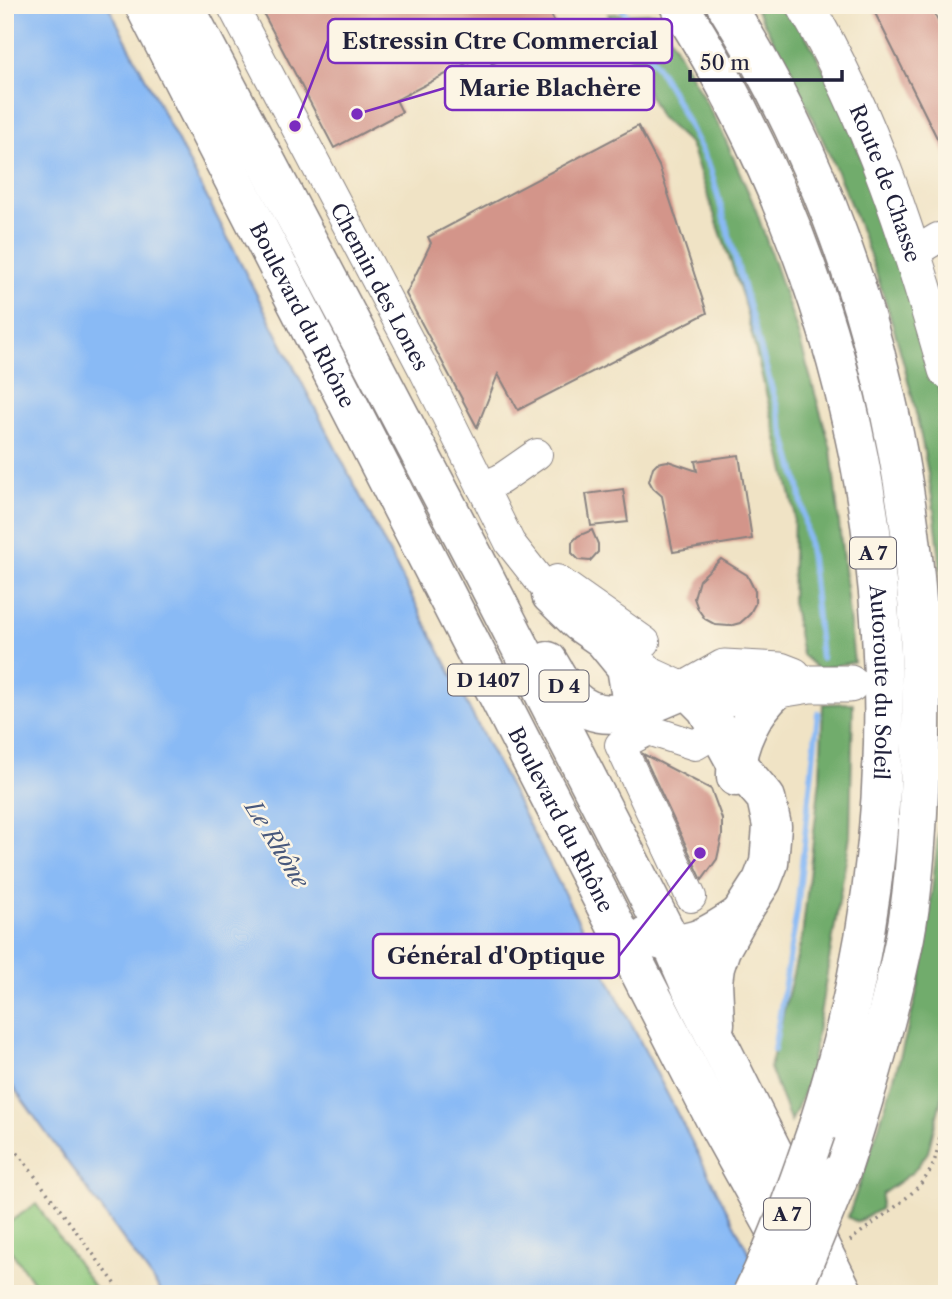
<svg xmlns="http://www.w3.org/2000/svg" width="952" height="1299" font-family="'Libre Caslon Text',serif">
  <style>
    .green { fill: #8cc77c; stroke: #57745c; stroke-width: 2 }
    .forest { fill: #71ac6c; stroke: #4a6754; stroke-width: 2 }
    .water { fill: #89baf5; stroke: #566e98; stroke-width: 2 }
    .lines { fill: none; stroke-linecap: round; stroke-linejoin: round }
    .stream { stroke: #89baf5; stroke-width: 6 }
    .building { fill: #d3958a }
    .minor-casing { stroke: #898280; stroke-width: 32 }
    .major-casing { stroke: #898280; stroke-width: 39 }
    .highway-casing { stroke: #898280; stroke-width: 41 }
    .path { stroke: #898280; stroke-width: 3.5; stroke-dasharray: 2 5; stroke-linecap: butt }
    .minor { stroke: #fff; stroke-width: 30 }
    .major { stroke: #fff; stroke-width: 37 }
    .highway { stroke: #fff; stroke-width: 38 }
    .highway-bridge-casing { stroke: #898280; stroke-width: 41; stroke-linecap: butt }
    .highway-bridge { stroke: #fff; stroke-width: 38 }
    .labels { text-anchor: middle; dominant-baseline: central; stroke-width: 5; stroke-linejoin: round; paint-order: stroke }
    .shield { fill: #fcf5e5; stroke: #63616e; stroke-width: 2 }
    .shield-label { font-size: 19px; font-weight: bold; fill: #22223b }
    .street-label { font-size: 21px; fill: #22223b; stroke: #fcf5e5 }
    .water-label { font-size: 23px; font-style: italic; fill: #46577c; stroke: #fcf5e5 }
    .leader { fill: none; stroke: #7b2cbf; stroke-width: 2.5 }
    .callout-dot { fill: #7b2cbf; stroke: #fcf5e5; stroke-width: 2.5 }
    .callout { fill: #fcf5e5; stroke: #7b2cbf; stroke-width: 2.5 }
    .callout-label { font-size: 23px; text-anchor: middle; font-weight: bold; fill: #22223b }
  </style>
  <rect width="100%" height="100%" fill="#fcf5e5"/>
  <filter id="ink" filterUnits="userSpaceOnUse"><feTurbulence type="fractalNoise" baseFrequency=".0143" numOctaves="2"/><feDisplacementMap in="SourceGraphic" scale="14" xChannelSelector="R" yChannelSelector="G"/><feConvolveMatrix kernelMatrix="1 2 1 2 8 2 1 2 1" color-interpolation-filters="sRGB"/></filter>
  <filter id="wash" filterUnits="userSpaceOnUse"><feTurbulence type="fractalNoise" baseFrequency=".00686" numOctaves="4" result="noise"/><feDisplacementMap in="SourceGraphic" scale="28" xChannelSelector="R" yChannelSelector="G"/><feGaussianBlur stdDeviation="1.57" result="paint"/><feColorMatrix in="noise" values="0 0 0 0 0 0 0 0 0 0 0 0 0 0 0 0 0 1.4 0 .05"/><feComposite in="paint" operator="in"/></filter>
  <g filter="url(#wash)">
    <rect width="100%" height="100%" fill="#f0e3c5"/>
    <path class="green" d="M36,1204L99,1294H41L5,1242V1225Z"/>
    <path class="forest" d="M754,5H789L840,99L929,349L947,420V645C943,596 940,546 932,497C904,320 842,161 754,5Z
      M657,13L722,132L755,207L796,327L831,449L854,662L818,669L802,655L792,601L794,509L743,298L690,144L660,117L608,14Z
      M946,698L947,1077L928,1152L913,1172L882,1194L880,1209L857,1222L848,1217C877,1134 906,1049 923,963C927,942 928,920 931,899C939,832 945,766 946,698Z
      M853,703L850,836L809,1080L791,1122L770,1068L802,937L820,779L823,704Z"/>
    <path class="water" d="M5,5H108L770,1294H163L5,1076Z"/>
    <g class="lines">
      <path class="stream" d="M620,5L672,92L710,168L799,486L811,559L821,658
        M774,1050L797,911L818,713"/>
    </g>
    <g id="blocks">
      <path class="building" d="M259,5H546L559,30L492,64L486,53L396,100L402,112L334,148Z
        M871,5H930L947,39V158Z
        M638,126L659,166L707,313L518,410L498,374L477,427L406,294L431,243L428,237Z
        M739,455L752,539L673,552L662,496L653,488L649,481L653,467L657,463L668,461L697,471L695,461Z
        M623,489L628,522L591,526L586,494Z
        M592,530L598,544V552L590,561L579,560L572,553V542L578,536Z
        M721,559L747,575L755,591V604L749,615L740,623L729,626L716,625L705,619L698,609L694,598L699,580Z
        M643,754L711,789L722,819V836L717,859L702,880Z"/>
    </g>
  </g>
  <g filter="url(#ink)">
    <use href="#blocks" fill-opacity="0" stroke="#898280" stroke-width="2"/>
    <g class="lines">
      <defs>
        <g id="minor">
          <path id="s1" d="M232,5L425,372L510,543L551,595L570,608"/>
          <path d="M913,253L938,238"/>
          <path d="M482,487L501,479L537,454"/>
          <path d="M557,580L645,642"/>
          <path d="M617,638L652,673L687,689"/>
          <path d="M691,897L620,745L649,730L695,745L719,731"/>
        </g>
        <g id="major">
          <path id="s2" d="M805,5C872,119 911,243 947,370"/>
          <path d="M687,689L729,697L810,684H850"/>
          <path d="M687,689L724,668L780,671L793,676"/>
        </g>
        <g id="highway">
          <path id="s3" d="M144,5L719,1127L791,1257"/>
          <path d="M184,5L483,574L671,942L691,988L844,1294"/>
          <path id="s4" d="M679,5C892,345 940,751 816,1132"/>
          <path d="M726,5C872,238 934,518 919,791C917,840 914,889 905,937C889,1016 866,1095 841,1172"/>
          <path d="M551,595L580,623L603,639L626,667L633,710"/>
          <path d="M548,661C555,673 563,689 573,699C606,731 651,703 687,689L706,708L736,763L766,798L772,826L769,863L762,881L740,915L721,949L715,967L713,982L715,1024"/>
          <path d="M736,777C735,745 753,711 776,690"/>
          <path d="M648,936C685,953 709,936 740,915"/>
        </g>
      </defs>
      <use href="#minor" class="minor-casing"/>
      <use href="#major" class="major-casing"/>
      <use href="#highway" class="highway-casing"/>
      <path class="path" d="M5,1136L123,1294
        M850,1241C873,1221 924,1193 934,1162C941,1142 941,1118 947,1097"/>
      <use href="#minor" class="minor"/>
      <use href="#major" class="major"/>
      <use href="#highway" class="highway"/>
      <defs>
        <path id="highway-bridge" d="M752,1294C778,1241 797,1187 816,1132
          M791,1294L841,1172"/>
      </defs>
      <use href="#highway-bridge" class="highway-bridge-casing"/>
      <use href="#highway-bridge" class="highway-bridge"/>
    </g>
  </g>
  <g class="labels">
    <g class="shield">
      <rect x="850" y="537.5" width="46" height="31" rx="5"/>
      <rect x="448" y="664.5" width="80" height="31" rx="5"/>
      <rect x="539.5" y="670.5" width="49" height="31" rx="5"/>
      <rect x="764" y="1198.5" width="46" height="31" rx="5"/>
    </g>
    <g class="shield-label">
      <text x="873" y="553">A 7</text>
      <text x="488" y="680">D 1407</text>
      <text x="564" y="686">D 4</text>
      <text x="787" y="1214">A 7</text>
    </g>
    <g class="street-label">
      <text stroke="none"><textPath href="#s2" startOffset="196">Route de Chasse</textPath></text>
      <text stroke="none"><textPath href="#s1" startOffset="318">Chemin des Lones</textPath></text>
      <text stroke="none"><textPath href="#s3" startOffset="348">Boulevard du Rhône</textPath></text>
      <text stroke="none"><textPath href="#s4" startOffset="716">Autoroute du Soleil</textPath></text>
      <text stroke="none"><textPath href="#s3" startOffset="915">Boulevard du Rhône</textPath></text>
    </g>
    <g class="water-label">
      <text transform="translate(277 844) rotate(58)">Le Rhône</text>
    </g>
  </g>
  <path class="leader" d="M295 126L328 41M357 114L445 88M700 853L619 956"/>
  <g class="callout-dot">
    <circle cx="295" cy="126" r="7"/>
    <circle cx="357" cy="114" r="7"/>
    <circle cx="700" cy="853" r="7"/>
  </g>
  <g class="callout">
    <rect x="328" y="19" width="344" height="44" rx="7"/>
    <rect x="445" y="66" width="209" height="44" rx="7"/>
    <rect x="373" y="934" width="246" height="44" rx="7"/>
  </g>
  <g class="callout-label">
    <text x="500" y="49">Estressin Ctre Commercial</text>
    <text x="550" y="96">Marie Blachère</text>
    <text x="496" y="964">Général d'Optique</text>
  </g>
  <rect width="952" height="1299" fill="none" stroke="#fcf5e5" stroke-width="28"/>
  <path d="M690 70v10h152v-10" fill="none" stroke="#22223b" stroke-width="3.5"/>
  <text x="700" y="70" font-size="21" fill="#22223b" stroke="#fcf5e5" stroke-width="5" paint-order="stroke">50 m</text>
</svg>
